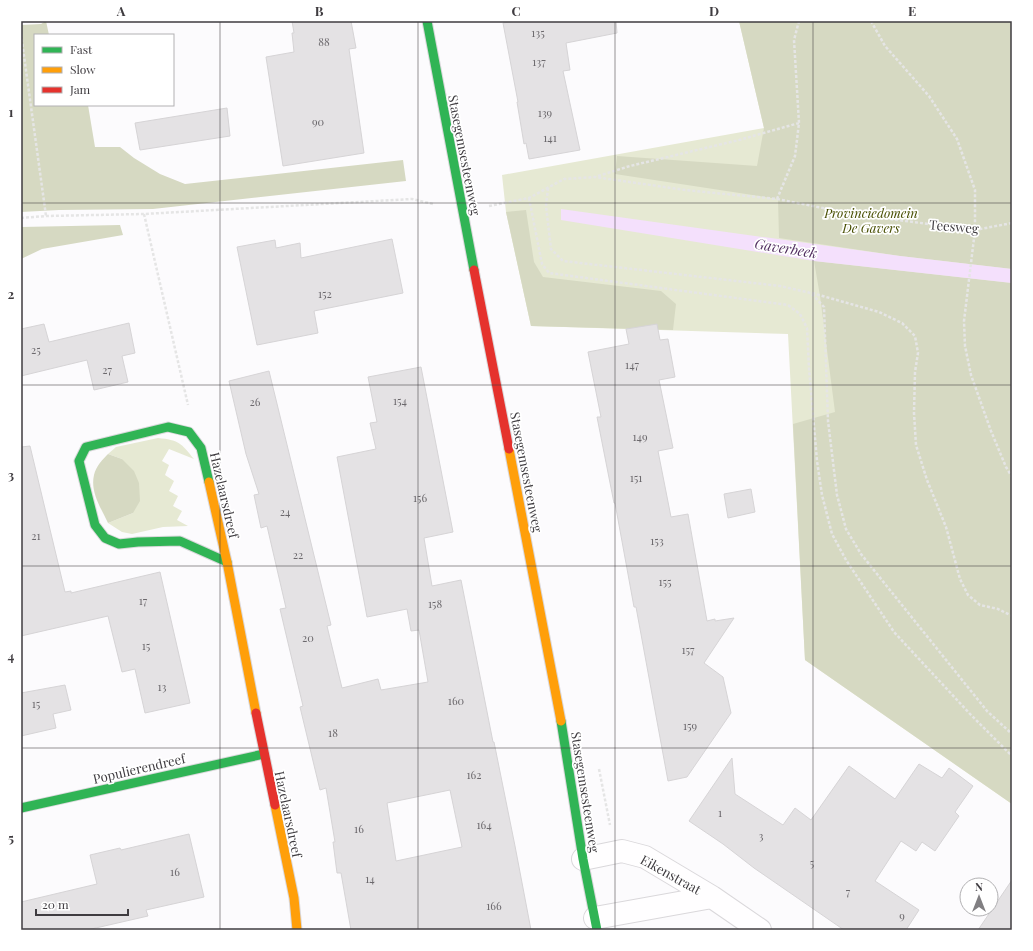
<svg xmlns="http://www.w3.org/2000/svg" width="1033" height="951" font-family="'Playfair Display',serif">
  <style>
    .green { fill: #e6e9d3 }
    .forest { fill: #d6d9c2 }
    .water { fill: #f4e0fc }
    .building { fill: #e4e2e4; stroke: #d6d4d6; fill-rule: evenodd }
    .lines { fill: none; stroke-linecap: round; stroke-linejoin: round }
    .street-casing { stroke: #dad8db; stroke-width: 24 }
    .fast-casing { stroke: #dad8db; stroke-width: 11 }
    .slow-casing { stroke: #dad8db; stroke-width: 11 }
    .jam-casing { stroke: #dad8db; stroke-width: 11 }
    .path { stroke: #e5e5e5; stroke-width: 2.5; stroke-dasharray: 3 2; stroke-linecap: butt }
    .street { stroke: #fffeff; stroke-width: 22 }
    .fast { stroke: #30b455; stroke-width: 9 }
    .slow { stroke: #ff9f0a; stroke-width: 9 }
    .jam { stroke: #e5322d; stroke-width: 9 }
    .grid { fill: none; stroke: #3f3c40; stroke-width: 1; stroke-opacity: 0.55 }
    .labels { text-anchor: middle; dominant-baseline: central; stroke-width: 3.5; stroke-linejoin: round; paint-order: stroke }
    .number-label { font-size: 11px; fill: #6b686c }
    .street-label { font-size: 13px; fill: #3f3c40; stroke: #fff }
    .park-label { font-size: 13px; font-style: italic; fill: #474e00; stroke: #fff }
    .water-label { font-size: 14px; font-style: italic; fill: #502d5f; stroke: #fff }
    .neatline { fill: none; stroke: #3f3c40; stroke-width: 1.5 }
    .grid-label { font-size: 13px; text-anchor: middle; font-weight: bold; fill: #3f3c40 }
  </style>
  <rect width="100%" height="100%" fill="#fcfbfd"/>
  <path class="green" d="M739,21H1012V804L805,660L788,334L531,326L506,212L502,175L764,128Z
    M158,438C179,440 181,443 194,459L169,449L162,461L169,465L165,475L174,481L169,491L178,496L173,506L182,511L177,520L188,526L163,527L132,534L122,532L108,523L133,513L122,459L108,454L116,447Z"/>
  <path class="forest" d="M46,21L49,35H35V105H88L95,147H120L134,158L160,174L185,184L403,160L406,181L153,209L59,210L21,212V25L41,24Z
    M739,21H1012V269L900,256L779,238L778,199L615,174L617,156L757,166L764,128Z
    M526,210L534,262L543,277L661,291L676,304L673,330L531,326L506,212Z
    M120,225L123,235L42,249L21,259V227Z
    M814,261L1012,283V804L805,660L793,424L835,412L820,296Z
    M108,454L122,459L134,471L139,483L140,501L133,513L108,523C101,508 90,492 94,475C96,466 103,459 108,454Z"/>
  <path class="water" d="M561,209L900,256L1012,269V283L814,261L561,220Z"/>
  <path class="building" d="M292,21H351L356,48L349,49L364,153L283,166L266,57L294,52L292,33H294Z
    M516,21H616L617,33L566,43L570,70L563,71L580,150L529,159L526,143L524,144L517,102H518L503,23Z
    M227,108L230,136L140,150L135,123Z
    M392,239L403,293L314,311L318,333L257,345L237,247L275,240L276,248L300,243L301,258Z
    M129,323L135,353L122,356L128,382L94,390L87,360L21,376V329L44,324L49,342Z
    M657,324L660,340L668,339L675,377L659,380L673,448L658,451L671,517L688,514L707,621L715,619V621L734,618L704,663L723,677L731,713L687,777L668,781L636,607H634L615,503H614L597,417H601L588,352L629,344L626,329Z
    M421,367L453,532L424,538L432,586L461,580L493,742H494L515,846L531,930H351L341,873H337L333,842H335L326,788L320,790L300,707L303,706L280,609L286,608L267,526L261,528L254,495L259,494L246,454L229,381L269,371L331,625L327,626L342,688L378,679L381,690L428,682L419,630L411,631L407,609L367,617L337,457L376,449L370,423L377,422L368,377ZM450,790L462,847L396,861L387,803Z
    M30,446L65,592L71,591V593L160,572L190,703L145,713L135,669L122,672L108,616L21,636V447Z
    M751,489L755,512L728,518L724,494Z
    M65,685L71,710L53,714L56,728L21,736V693Z
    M732,758L735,794L783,825L795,808L811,820L849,766L895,799L919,764L942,778L949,768L973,786L955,812L959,816L935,851L922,842L916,851L901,841L875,881L919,910L906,930H844L754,868L723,844L689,821Z
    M189,834L204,897L146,910L148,916L87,930H21V902L97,884L90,855L120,848L121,850Z
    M1012,880V930H978Z"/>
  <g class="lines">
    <defs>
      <path id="street" d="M583,859L622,851L645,857L712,897L760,930
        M595,918L712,897"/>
      <path id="fast" d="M427,21L474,270
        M209,482L201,448L189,432L168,427L86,447L79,461L95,525L105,538L119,544L138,542L180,541L227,562
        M561,721L583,859L597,930
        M21,808L264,754"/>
      <path id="slow" d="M509,449L561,721
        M209,482L227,562L256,713
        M275,805L294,898L297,930"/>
      <path id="jam" d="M474,270L509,449
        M256,713L275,805"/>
    </defs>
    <use href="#street" class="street-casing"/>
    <use href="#fast" class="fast-casing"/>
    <use href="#slow" class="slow-casing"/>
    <use href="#jam" class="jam-casing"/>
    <path class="path" d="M871,21L885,46L929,96L957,139L975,190V230L964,321L965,346L971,375L991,431L1006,467L1012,477
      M21,34L46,216
      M598,176L630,166L739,140L799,123
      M548,188L546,206L551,249L563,261L780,286L811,293L824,307L828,421L837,495L846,529L861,554L987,711L1012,734
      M529,198L542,264L549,273L788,305L800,314L807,328L809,368L817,461L822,495L832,534L846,560L894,632L971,715L1012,756
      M777,199L859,215L975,230L1012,223
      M489,206L529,198L564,179L595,177L685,190L777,199L795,156L799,123L794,40L799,21
      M144,214L188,405
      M21,218L46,216L144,214L412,199L433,204
      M812,293L879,312L902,323L915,336L918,353L915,372L914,413L916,445L927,480L946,527L960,579L968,595L980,605L998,609L1012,616
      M599,769L610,825"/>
    <use href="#street" class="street"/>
    <use href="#fast" class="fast"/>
    <use href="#slow" class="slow"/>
    <use href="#jam" class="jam"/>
  </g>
  <path class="grid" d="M220,21V930M418,21V930M615,21V930M813,21V930M21,203H1012M21,385H1012M21,566H1012M21,748H1012"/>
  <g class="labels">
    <g class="number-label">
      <text x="538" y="32">135</text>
      <text x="324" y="41">88</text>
      <text x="539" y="61">137</text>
      <text x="545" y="112">139</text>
      <text x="318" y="121">90</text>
      <text x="550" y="137">141</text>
      <text x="325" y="293">152</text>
      <text x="36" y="349">25</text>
      <text x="632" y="364">147</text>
      <text x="107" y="369">27</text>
      <text x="400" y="400">154</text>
      <text x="255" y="401">26</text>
      <text x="640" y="436">149</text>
      <text x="636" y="477">151</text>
      <text x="420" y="497">156</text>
      <text x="285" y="511">24</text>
      <text x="36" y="535">21</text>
      <text x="657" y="540">153</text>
      <text x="298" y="554">22</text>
      <text x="665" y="581">155</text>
      <text x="143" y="600">17</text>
      <text x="435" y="603">158</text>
      <text x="308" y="637">20</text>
      <text x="146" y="645">15</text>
      <text x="688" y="649">157</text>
      <text x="162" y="686">13</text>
      <text x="456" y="700">160</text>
      <text x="36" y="703">15</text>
      <text x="690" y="725">159</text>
      <text x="333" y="732">18</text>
      <text x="474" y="774">162</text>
      <text x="720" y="812">1</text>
      <text x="484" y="824">164</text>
      <text x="359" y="828">16</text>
      <text x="761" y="835">3</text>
      <text x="812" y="862">5</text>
      <text x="175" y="871">16</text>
      <text x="370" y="878">14</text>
      <text x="848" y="891">7</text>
      <text x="494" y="905">166</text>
      <text x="902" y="915">9</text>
    </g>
    <g class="street-label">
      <text transform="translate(465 155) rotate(79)">Stasegemsesteenweg</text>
      <text transform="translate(954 226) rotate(5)">Teesweg</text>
      <text transform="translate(527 472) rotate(79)">Stasegemsesteenweg</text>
      <text transform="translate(225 495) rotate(77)">Hazelaarsdreef</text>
      <text transform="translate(139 768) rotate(-13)">Populierendreef</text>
      <text transform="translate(586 792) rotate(81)">Stasegemsesteenweg</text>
      <text transform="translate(289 814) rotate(78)">Hazelaarsdreef</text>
      <text transform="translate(671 874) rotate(29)">Eikenstraat</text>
    </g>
    <g class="park-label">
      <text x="871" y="212">Provinciedomein<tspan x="871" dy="15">De Gavers</tspan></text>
    </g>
    <g class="water-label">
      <text transform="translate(786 248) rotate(9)">Gaverbeek</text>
    </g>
  </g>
  <rect width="1033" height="951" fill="none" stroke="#ffffff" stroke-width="44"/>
  <rect x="34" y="34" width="140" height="72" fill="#ffffff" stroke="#b2b1b3"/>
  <rect x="42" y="47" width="20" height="6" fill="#30b455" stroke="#b2b1b3"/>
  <text x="70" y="54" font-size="12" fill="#3f3c40">Fast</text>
  <rect x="42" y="67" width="20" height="6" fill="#ff9f0a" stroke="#b2b1b3"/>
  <text x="70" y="74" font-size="12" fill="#3f3c40">Slow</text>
  <rect x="42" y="87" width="20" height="6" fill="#e5322d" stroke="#b2b1b3"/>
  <text x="70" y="94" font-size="12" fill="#3f3c40">Jam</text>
  <g transform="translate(979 897)"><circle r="19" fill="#ffffff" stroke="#b2b1b3"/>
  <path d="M0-3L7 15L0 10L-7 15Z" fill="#817f82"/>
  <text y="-6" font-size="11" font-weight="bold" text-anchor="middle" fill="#3f3c40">N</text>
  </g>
  <path d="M36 909v6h92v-6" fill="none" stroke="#3f3c40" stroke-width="2"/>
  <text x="42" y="909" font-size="12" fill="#3f3c40" stroke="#ffffff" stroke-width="3" paint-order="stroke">20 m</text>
  <rect x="22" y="22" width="989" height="907" class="neatline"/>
  <g class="grid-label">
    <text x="121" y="16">A</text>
    <text x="319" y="16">B</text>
    <text x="516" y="16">C</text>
    <text x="714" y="16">D</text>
    <text x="912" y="16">E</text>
    <text x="11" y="117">1</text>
    <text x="11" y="299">2</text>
    <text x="11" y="480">3</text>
    <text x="11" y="661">4</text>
    <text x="11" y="843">5</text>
  </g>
</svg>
